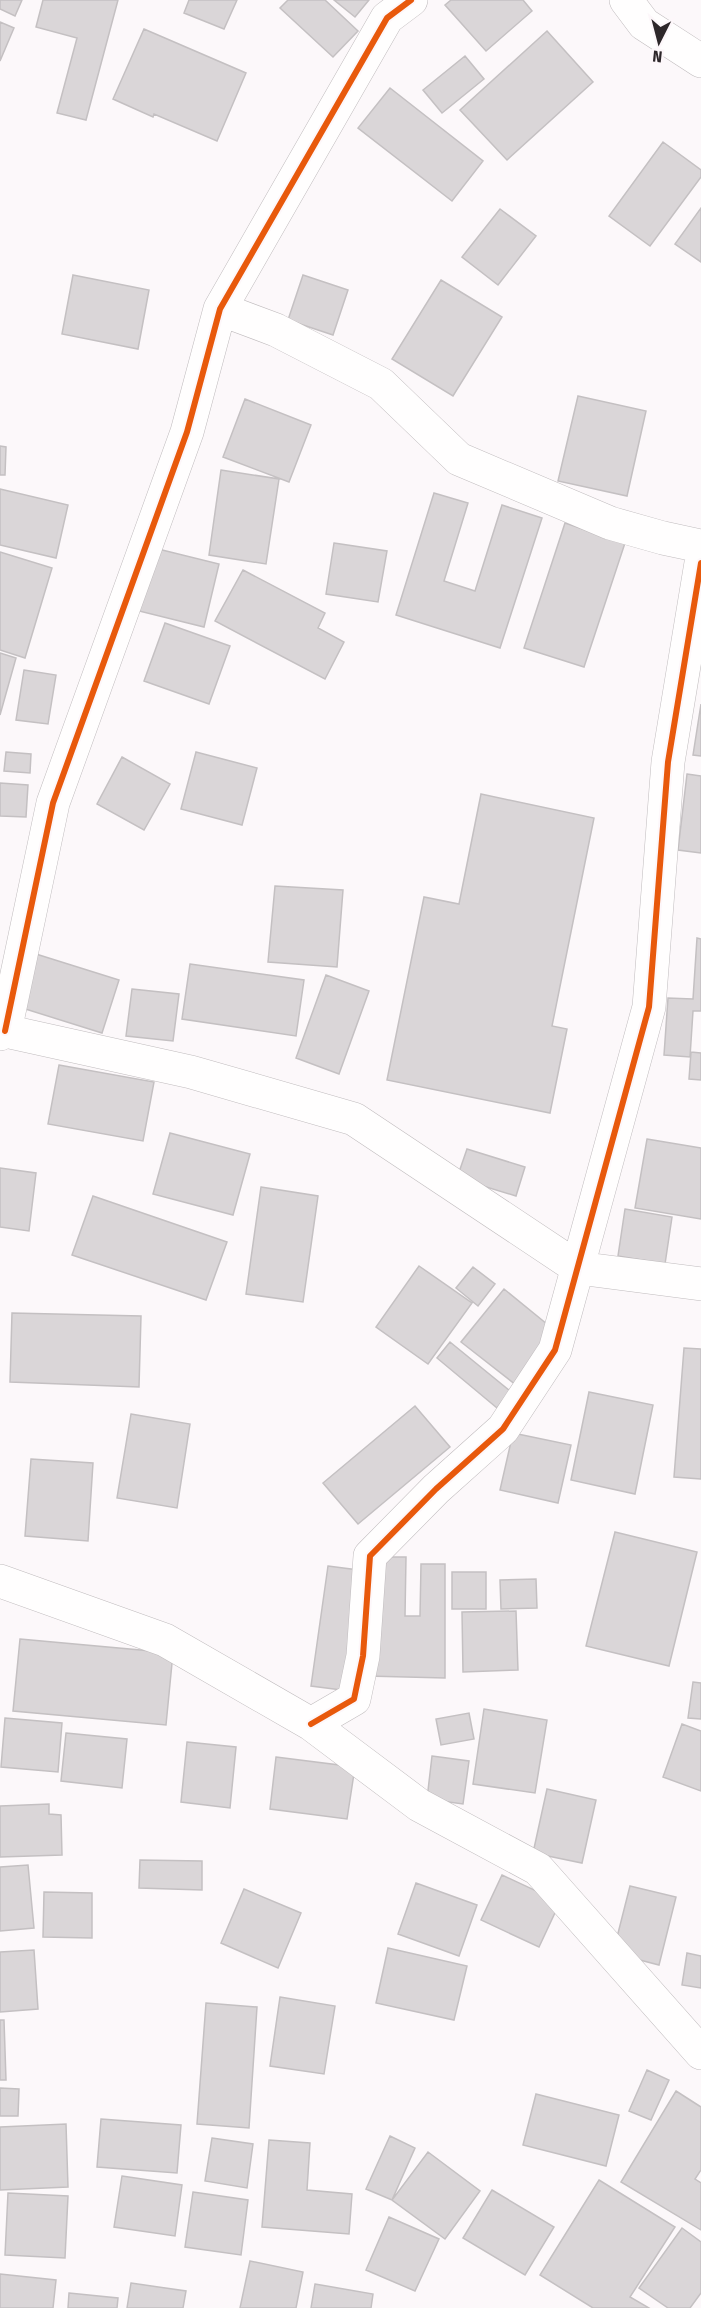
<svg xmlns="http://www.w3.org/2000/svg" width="701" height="2308" font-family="'Fira Sans Condensed',sans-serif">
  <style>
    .building { fill: #dad6d8; stroke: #c4c0c2; stroke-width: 1.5 }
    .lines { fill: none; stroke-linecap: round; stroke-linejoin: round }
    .minor-casing { stroke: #c0bcbe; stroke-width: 34 }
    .minor { stroke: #fffefe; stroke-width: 33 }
    .cycleway-casing { stroke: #fdf7fa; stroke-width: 10 }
    .cycleway { stroke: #e8590c; stroke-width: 6 }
  </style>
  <rect width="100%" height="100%" fill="#fcf8fa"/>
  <path class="building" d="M0,0H22L15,16L0,9Z
    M43,0H118L86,120L57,113L77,38L36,27Z
    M189,0H237L224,29L184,13Z
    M288,0H325L358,31L333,57L280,8Z
    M334,0H369L355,17Z
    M451,0H523L532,11L486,51L445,5Z
    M0,22L14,28L0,61Z
    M144,29L246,73L217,141L154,114L153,117L113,99Z
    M547,31L593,82L507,160L460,110Z
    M465,56L484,79L442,113L423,90Z
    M390,88L483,161L452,201L358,128Z
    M663,142L701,170V177L650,246L609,216Z
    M701,208V262L675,244Z
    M500,209L536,236L498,285L462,257Z
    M73,275L149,290L138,349L62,334Z
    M303,275L348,290L333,335L288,320Z
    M441,280L502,317L453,396L392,359Z
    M578,396L646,411L627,496L558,481Z
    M245,399L311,425L289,482L223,457Z
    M0,446L6,447L5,475H0Z
    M221,470L279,479L266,564L209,555Z
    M0,489L68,505L56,558L0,545Z
    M434,493L468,503L444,581L475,591L502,505L542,518L500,648L396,615Z
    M565,523L625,543L584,667L524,648Z
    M334,543L387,551L378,602L326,594Z
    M146,546L219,564L204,627L131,609Z
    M0,552L52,568L25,658L0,650Z
    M243,570L325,613L318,628L344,642L325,679L215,621Z
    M165,623L230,646L209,704L144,681Z
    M0,653L16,658L0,715Z
    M24,670L56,675L48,724L16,720Z
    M701,704V756L693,755Z
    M6,752L31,754L30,773L4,771Z
    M196,752L257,768L242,825L181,809Z
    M122,757L170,784L144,830L97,804Z
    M687,774L701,776V853L678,850Z
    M0,783L28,785L26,817L0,816Z
    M481,794L594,818L552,1026L567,1029L550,1113L387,1080L424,897L459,904Z
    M275,886L343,890L337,967L268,962Z
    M697,938L701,939V1011H693L690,1057L664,1055L668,998L693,999Z
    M36,954L119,980L102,1033L19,1007Z
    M190,964L304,980L296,1036L182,1019Z
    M326,975L369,991L339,1074L296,1058Z
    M132,989L179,994L173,1041L126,1036Z
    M691,1052L701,1053V1080L689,1079Z
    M59,1065L154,1082L143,1141L48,1124Z
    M170,1133L250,1154L233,1215L153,1194Z
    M647,1139L701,1148V1219L635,1208Z
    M467,1149L525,1167L516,1196L457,1178Z
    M0,1168L36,1173L29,1231L0,1227Z
    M261,1187L318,1196L303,1302L246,1294Z
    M93,1196L227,1242L206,1300L72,1255Z
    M625,1209L672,1217L665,1264L618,1256Z
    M419,1266L472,1303L428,1364L376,1327Z
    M473,1267L495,1284L478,1306L456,1288Z
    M504,1289L558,1333L516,1385L461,1342Z
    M12,1313L141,1316L139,1387L10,1382Z
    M450,1342L510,1391L497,1408L437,1358Z
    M684,1348L701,1349V1479L674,1477Z
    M589,1392L653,1405L635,1494L571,1480Z
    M415,1406L450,1447L358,1524L323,1483Z
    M131,1414L190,1424L177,1508L117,1498Z
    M513,1433L571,1445L558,1503L500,1490Z
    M31,1459L93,1463L88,1541L25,1536Z
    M615,1532L697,1552L669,1666L586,1646Z
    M373,1557H406L405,1616H420L421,1564H445V1678L367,1676Z
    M328,1566L366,1571L349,1691L311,1686Z
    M452,1572H486V1609H452Z
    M536,1579L537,1608L501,1609L500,1580Z
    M516,1611L518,1670L463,1672L462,1612Z
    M20,1639L173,1653L166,1725L13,1711Z
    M693,1682L701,1683V1719L688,1718Z
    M484,1709L547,1720L535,1793L473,1784Z
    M469,1713L474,1739L441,1745L436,1719Z
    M5,1718L62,1723L58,1772L1,1767Z
    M682,1724L701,1731V1791L663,1777Z
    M66,1733L127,1739L122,1788L61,1781Z
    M187,1742L236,1747L230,1808L181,1802Z
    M432,1756L469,1761L463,1804L427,1799Z
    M276,1757L355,1767L347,1819L270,1809Z
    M547,1789L596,1800L582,1863L533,1853Z
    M49,1804V1814L61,1815L62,1855L0,1857V1806Z
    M140,1860L202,1861V1890L139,1888Z
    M28,1865L34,1928L0,1931V1867Z
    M502,1875L560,1902L539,1947L481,1920Z
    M416,1883L477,1905L459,1956L398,1934Z
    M630,1886L676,1897L659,1965L613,1953Z
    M244,1889L301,1913L278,1968L221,1943Z
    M44,1892L92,1893V1938L43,1937Z
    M388,1948L467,1966L454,2020L376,2003Z
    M34,1950L38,2009L0,2012V1952Z
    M687,1953L701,1956V1988L682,1985Z
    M280,1997L335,2006L324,2074L270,2066Z
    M206,2003L257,2007L249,2128L197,2124Z
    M0,2020H4L6,2080H0Z
    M647,2070L669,2080L651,2120L629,2111Z
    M0,2088L19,2089L18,2116H0Z
    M676,2091L701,2107V2170L695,2179L701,2183V2230L621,2182Z
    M536,2094L619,2115L606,2166L523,2145Z
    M101,2119L181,2125L177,2173L97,2167Z
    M66,2124L68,2187L0,2190V2127Z
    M390,2136L415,2148L392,2200L366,2189Z
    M212,2138L253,2144L247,2188L205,2181Z
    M269,2140L310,2143L307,2190L352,2194L349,2234L262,2227Z
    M428,2152L480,2191L445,2239L392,2200Z
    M122,2176L182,2185L175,2236L114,2227Z
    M599,2180L675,2227L630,2297L649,2308H593L540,2275Z
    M492,2190L554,2227L525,2275L463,2238Z
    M193,2192L248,2200L241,2255L185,2247Z
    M8,2193L68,2196L65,2258L5,2255Z
    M389,2217L439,2239L415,2291L366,2270Z
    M682,2228L701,2242V2293L690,2308H668L639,2288Z
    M250,2261L303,2272L296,2308H240Z
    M0,2274L56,2280L53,2308H0Z
    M131,2283L186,2291L183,2308H127Z
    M315,2284L373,2294L371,2308H311Z
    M69,2293L118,2298L117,2308H68Z"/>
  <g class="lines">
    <defs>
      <path id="minor" d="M626,0L644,24L701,61
        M220,309L276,330L381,384L459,459L610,523L663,538L701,546
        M5,1031L53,803L187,432L220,309L387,18L411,0
        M0,1034L5,1031L191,1072L354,1119L578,1268L701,1284
        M0,1581L165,1640L311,1724L419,1805L538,1869L701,2053
        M311,1724L354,1699L363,1656L370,1556L436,1489L503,1429L555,1350L649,1007L668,762L701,563"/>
    </defs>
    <use href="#minor" class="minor-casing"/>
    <use href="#minor" class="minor"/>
    <defs>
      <path id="cycleway" d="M5,1031L53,803L187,432L220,309L387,18L411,0
        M311,1724L354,1699L363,1656L370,1556L436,1489L503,1429L555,1350L649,1007L668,762L701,563"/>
    </defs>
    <use href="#cycleway" class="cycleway-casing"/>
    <use href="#cycleway" class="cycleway"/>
  </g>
  <g transform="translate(659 42) rotate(186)" stroke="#fdf7fa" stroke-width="4.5" paint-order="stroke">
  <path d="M0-4.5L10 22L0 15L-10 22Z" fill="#2d272a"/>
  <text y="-9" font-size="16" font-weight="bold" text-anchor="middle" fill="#2d272a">N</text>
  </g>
</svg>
